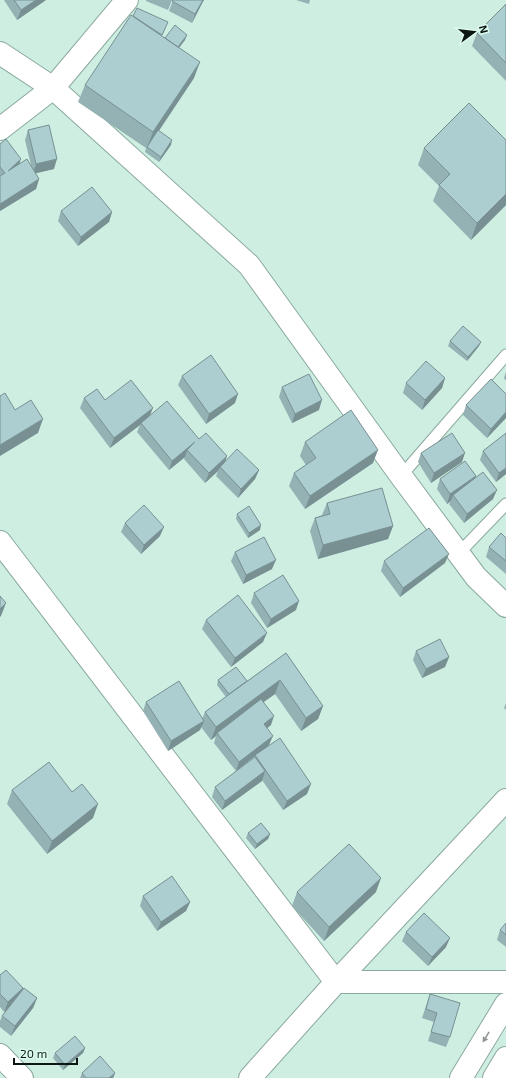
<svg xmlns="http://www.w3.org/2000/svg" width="506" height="1078" font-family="'Exo 2',sans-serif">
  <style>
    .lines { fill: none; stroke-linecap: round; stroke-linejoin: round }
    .service-casing { stroke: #8ba99e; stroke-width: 13 }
    .minor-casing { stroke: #8ba99e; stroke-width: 24 }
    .tertiary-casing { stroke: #8ba99e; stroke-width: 24 }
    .service { stroke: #fff; stroke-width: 11 }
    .minor { stroke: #fff; stroke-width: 22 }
    .tertiary { stroke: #fff; stroke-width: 22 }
    .wall { fill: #94b1b4 }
    .shaded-wall { fill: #789092 }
    .building { fill: #acced1; stroke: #789092 }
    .oneway { fill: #929795 }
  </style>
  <rect width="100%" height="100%" fill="#ceeee2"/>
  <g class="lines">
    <defs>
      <path id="service" d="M401,476L506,355
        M459,553L506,504"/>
      <path id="minor" d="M0,53L53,88L249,265L401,476L476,577L506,606
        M0,129L53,88L127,0
        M0,542L336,982H506
        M0,1055L22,1078
        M250,1078L336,982L506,800"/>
      <path id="tertiary" d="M461,1078L506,1004
        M494,1078L506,1058"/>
    </defs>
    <use href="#service" class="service-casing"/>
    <use href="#minor" class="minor-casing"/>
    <use href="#tertiary" class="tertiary-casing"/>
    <use href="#service" class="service"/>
    <use href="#minor" class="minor"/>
    <use href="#tertiary" class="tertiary"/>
  </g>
  <path class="wall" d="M4,0H46L17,20Z
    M146,0H172L168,10L146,1Z
    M173,0H204L192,23L169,11Z
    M296,0H310L309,4Z
    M506,4V81L472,46L477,33Z
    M133,16L166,27L162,36L165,38L185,40L179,48L194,78L159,131L171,145L159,162L145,152L146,148L78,102L85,85Z
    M28,130L54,169L35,173L39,179L36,189L0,211V144L20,163L31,165L25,140Z
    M506,140V205L471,240L433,201L439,186L418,165L424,148Z
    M61,211L112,212L109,222L78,246L58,221Z
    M450,341L479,346L467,361L448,346Z
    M506,372V381L504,378Z
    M182,376L235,403L206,424L178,385Z
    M445,378L442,388L422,410L403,393L406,383Z
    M282,387L319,410L292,423L279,397Z
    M506,394V418L487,438L463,415L466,405Z
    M84,398L105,400L150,415L199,439L225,461L259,470L255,479L238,498L216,476L218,471L205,483L184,459L185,457L169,470L137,432L140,425L110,448L80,408Z
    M506,433V474L496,482L480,460L483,451Z
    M305,442L373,463L305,509L289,486L294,473L306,465L300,456Z
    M421,453L462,462L431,483L418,462Z
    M476,476L475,478L493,499L464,523L449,504L451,501L447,504L437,489L440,479Z
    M327,503L393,526L388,539L318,559L310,531L315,518L322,515Z
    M237,514L260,530L248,538L236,519Z
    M125,523L160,536L141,554L121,532Z
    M506,538V574L486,557L489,547Z
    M235,552L272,569L243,584L231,561Z
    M384,561L445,563L400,597L381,571Z
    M254,593L296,610L267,628L251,603Z
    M206,620L263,642L231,667L202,629Z
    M416,651L449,657L445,667L422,678L413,660Z
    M286,653L323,706L318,719L301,731L275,694L263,702L271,725L267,728L269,745L264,749L307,794L283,810L262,780V781L222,810L212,797L215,787L254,758L255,756L236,771L214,743L216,736L211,740L201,727L200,730L168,751L143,711L146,702L202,719L205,712L226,697L217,685L218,680L247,681Z
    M506,703V710L504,708Z
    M12,790L93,818L47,854L7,804Z
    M248,833L270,834L268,839L255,849L246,838Z
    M297,892H376L324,941L292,906Z
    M143,896L190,902L186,911L157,931L140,906Z
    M506,923V947L497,940L500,930Z
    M406,932L446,947L428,966L402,941Z
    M0,975L23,988L37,998L33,1008L11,1036L0,1027V1021L2,1016L7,1009L4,1012L0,1007Z
    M430,994L450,1037L446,1047L428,1041L434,1022L422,1018Z
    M85,1048L83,1053L63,1070L53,1058L55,1053Z
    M82,1073H115L113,1078H80Z"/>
  <path class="shaded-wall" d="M36,0H46L17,20L21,10Z
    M203,0H204L202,3L192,23L195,14Z
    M187,35L185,40L173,55L175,50Z
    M200,62L194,78L147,148L153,132Z
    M172,140L171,145L159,162L161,157Z
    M21,159L18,168L8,171Z
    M57,159L54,169L33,174L36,164Z
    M39,179L36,189L0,211V204Z
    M506,194V205L471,240L477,223Z
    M112,212L109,222L78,246L81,237Z
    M481,342L479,346L467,361L468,357Z
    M445,378L442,388L422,410L425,400Z
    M238,394L235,403L206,424L209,414Z
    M322,400L319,410L292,423L295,414Z
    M153,408L149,418L141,423L140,425L110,448L114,438Z
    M506,412V418L487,438L491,429Z
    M43,419L38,433L0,456V445Z
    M195,442L187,450L185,457L169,470L172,461Z
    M378,450L373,463L305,509L310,496Z
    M465,453L462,462L431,483L434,473Z
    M227,456L224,466L220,467L218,471L205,483L209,473Z
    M506,468V474L496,482L499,473Z
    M259,470L255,479L238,498L241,489Z
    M476,476L472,486L453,495L451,501L447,504L450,494Z
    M497,490L493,499L464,523L467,514Z
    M261,525L260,530L248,538L249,533Z
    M393,526L388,539L318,559L323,545Z
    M164,527L160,536L141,554L144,545Z
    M449,554L445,563L400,597L403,588Z
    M276,560L272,569L243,584L246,575Z
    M299,601L296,610L267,628L271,619Z
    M6,603L1,616L0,617V609Z
    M267,633L263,642L231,667L235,658Z
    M449,657L445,667L422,678L426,669Z
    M280,680L275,694L218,735L217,733L216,736L211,740L216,727Z
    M323,706L318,719L301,731L306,718Z
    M274,716L271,725L260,734L264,724Z
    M204,721L200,730L168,751L171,741Z
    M273,736L269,745L256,756L255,755V756L236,771L239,762Z
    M265,771L262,781L222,810L225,801Z
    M311,784L307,794L283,810L287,801Z
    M98,804L93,818L47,854L52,841Z
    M270,834L268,839L255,849L257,844Z
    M381,878L376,892L324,941L329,927Z
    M190,902L186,911L157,931L161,922Z
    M450,938L446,947L428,966L432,957Z
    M23,988L20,998L4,1012L8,1002Z
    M37,998L33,1008L11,1036L15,1026Z
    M85,1048L83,1053L63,1070L65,1065Z
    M115,1073L113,1078H109Z"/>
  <path class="building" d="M14,0H36L21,10Z
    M173,0H203L195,14L172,1Z
    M506,4V63L477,33Z
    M137,8L168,22L162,35L133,16Z
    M131,15L200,62L153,132L85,85Z
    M175,25L187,35L178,47L165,38Z
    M469,103L506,140V194L477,223L439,185L450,174L424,148Z
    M49,125L57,159L36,164L28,130Z
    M158,130L172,140L161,157L147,147Z
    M6,139L21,159L8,171L27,159L39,179L0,204V176L5,173L0,167V144Z
    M92,187L112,212L81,237L61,211Z
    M463,326L481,342L468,357L450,341Z
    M211,355L238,394L209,414L182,376Z
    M426,361L445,378L425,400L406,383Z
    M309,374L322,400L295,414L282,387Z
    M491,379L506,394V412L491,429L466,405Z
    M131,380L153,408L114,438L84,398L97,389L105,400Z
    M5,393L15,410L31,400L43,419L0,445V396Z
    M167,401L199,439L206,433L227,456L209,473L187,450L195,442L172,461L141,423Z
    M351,410L378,450L310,496L294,473L316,458L305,442Z
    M452,433L465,453L434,473L421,453Z
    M506,433V468L499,473L483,451Z
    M237,449L259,470L241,489L220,467Z
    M465,461L476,476L450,494L440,479Z
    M483,472L497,490L467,514L453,495Z
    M382,488L393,526L323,545L315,518L330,514L327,503Z
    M144,505L164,527L144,545L125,523Z
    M249,506L261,525L249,533L237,514Z
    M429,528L449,554L403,588L384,561Z
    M501,533L506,538V561L489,547Z
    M264,537L276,560L246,575L235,552Z
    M283,575L299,601L271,619L254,593Z
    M238,595L267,633L235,658L206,620Z
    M0,596L6,603L0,609Z
    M440,639L449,657L426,669L416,651Z
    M286,653L323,706L306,718L280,680L216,727L205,712Z
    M236,667L247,681L229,694L218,680Z
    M179,681L204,721L171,741L146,702Z
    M261,699L274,716L264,724L273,736L239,762L217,733Z
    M280,738L311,784L287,801L255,755Z
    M255,757L265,771L225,801L215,787Z
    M49,762L72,792L82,784L98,804L52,841L12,790Z
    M261,823L270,834L257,844L248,833Z
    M349,844L381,878L329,927L297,892Z
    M172,876L190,902L161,922L143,896Z
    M424,913L450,938L432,957L406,932Z
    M506,923V935L500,930Z
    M6,970L23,988L8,1002L0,994V975Z
    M24,988L37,998L15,1026L2,1016Z
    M430,994L460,1003L450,1037L431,1032L437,1013L426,1009Z
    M75,1036L85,1048L65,1065L55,1053Z
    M100,1056L115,1073L109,1078H86L82,1073Z"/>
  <defs><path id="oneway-solid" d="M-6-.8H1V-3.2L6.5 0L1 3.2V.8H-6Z"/></defs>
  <use class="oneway" href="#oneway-solid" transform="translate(486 1037) rotate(121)"/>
  <g transform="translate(474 32) rotate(75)" stroke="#dcfbef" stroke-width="3" paint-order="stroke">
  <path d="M0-3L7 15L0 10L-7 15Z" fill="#0c1713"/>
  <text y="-6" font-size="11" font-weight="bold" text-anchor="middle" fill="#0c1713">N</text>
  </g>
  <path d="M14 1058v6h63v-6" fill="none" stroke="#0c1713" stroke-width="2"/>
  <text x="20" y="1058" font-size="12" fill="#0c1713" stroke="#dcfbef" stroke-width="3" paint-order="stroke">20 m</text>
</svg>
